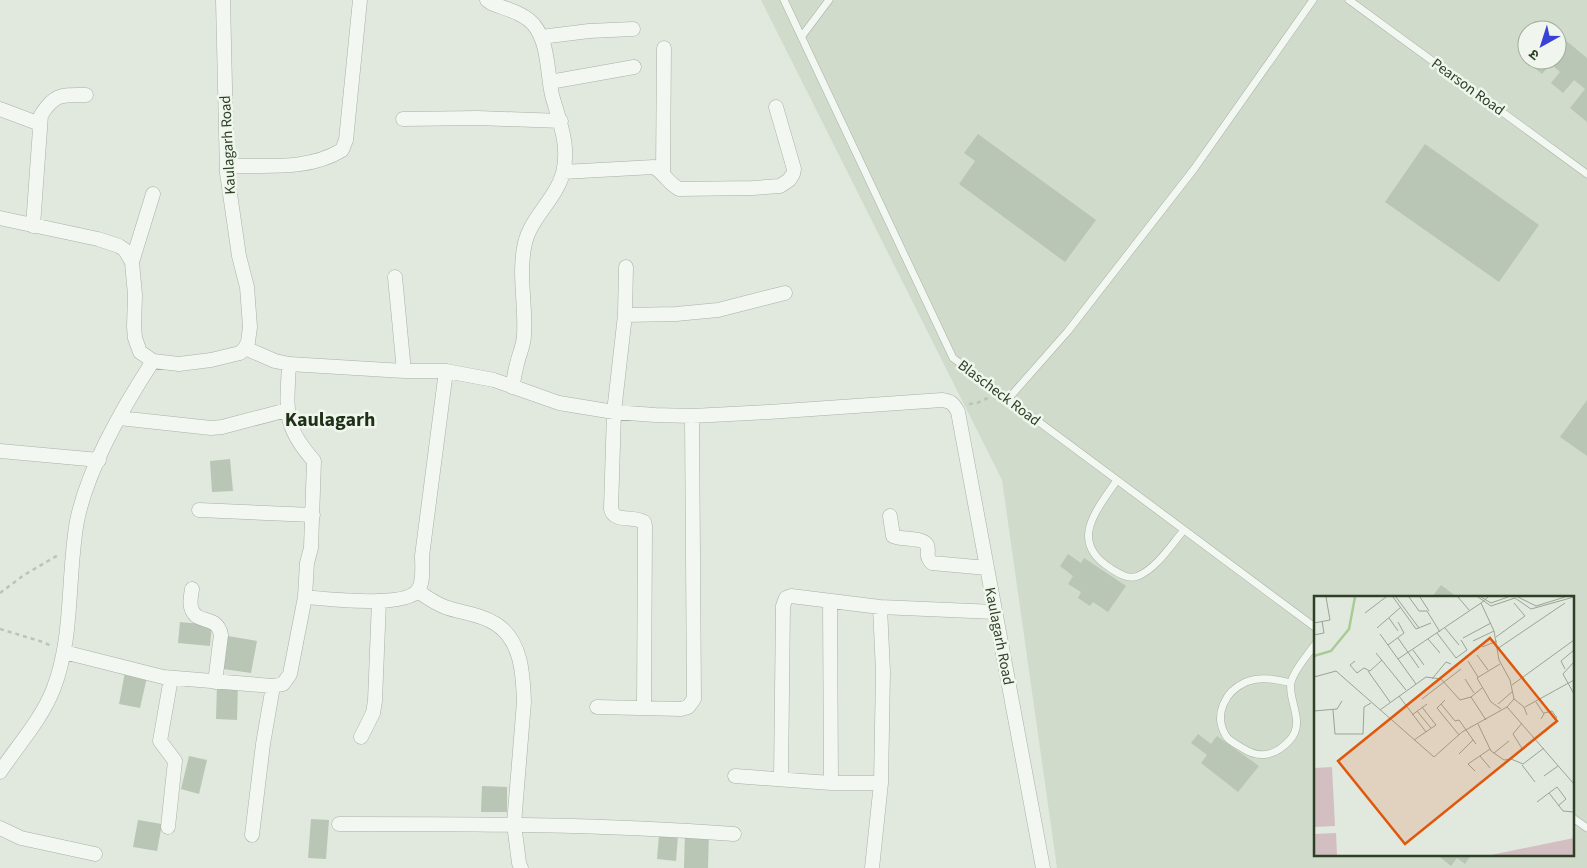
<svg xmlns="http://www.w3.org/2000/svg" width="1587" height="868" font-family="'Source Sans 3','Noto Sans Devanagari',sans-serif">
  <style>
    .built { fill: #d0dbcc; fill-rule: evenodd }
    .building { fill: #b9c6b5 }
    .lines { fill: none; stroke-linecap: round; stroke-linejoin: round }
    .lane-casing { stroke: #a7b2a3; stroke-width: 8 }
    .street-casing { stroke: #a7b2a3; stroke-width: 15 }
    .path { stroke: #bbc4b8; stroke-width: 2.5; stroke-dasharray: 4 4; stroke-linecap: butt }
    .lane { stroke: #f2f7f1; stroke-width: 7 }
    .street { stroke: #f2f7f1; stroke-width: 14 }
    .labels { text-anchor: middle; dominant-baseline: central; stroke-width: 5; stroke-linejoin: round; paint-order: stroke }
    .street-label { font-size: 15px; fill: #2d4026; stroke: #f0f6ed }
    .district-label { font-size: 20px; font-weight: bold; fill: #1e3118; stroke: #f0f6ed }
    .inset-river { fill: none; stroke: #aacb96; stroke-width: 2.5 }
    .inset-road { fill: none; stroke: #99a594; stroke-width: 1 }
    .view { fill: #df580d; fill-opacity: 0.15; stroke: #df580d; stroke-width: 2.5 }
    .inset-edge { fill: none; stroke: #2d4026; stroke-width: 2.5 }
  </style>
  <rect width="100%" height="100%" fill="#e1e8de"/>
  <path class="built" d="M761,0H1587V868H1057L1002,480ZM1527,30H1557V60H1527ZM1316,597H1573V854H1316Z"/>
  <path class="building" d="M1557,33L1587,58V122L1570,108L1585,89L1574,80L1563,93L1551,83L1560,72L1551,64L1542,74L1525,60L1527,57V60H1557Z
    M978,134L1096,220L1065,262L959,184L975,161L964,153Z
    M1425,144L1539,225L1499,282L1385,202Z
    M1587,400V456L1560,437Z
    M230,459L233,491L212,492L210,461Z
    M1068,554L1081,563L1084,558L1126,586L1108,612L1093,602L1090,606L1078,598L1081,592L1068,584L1073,576L1060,566Z
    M1441,585L1457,597H1432Z
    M180,622L212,625L210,646L178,643Z
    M228,636L257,641L251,673L223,669Z
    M125,672L147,677L140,708L119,704Z
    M217,684L238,685L237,720L216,719Z
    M1198,734L1211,744L1217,736L1259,766L1238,792L1201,763L1207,755L1191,743Z
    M189,756L207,760L199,794L181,789Z
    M482,786L507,787V812H481Z
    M311,819L329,820L326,859L308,858Z
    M138,820L162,824L157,851L133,847Z
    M685,832H709L708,868H684Z
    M659,835L678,836L676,861L657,859Z
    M1436,854H1472L1465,864L1457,858L1451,866Z"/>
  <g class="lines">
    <defs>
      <path id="lane" d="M784,0L953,358L1316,628
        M1349,0L1587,174
        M802,36L829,0
        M1008,399L1068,331L1194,169L1313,0
        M1117,480C1097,510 1068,541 1110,568C1118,573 1128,580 1138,576C1157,568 1171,545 1184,530
        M1291,683C1277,679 1260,676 1246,682C1225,691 1213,715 1226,736C1230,742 1238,745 1244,749C1260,759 1276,755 1289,741C1307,723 1287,700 1291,682C1295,668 1308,655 1316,643
        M1573,818L1587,828"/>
      <path id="street" d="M487,0L491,3C506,9 524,13 534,25C549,44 547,73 552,95C559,121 570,145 563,173C556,199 531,217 525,243C518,274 526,304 524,335C524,345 519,354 517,364C515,371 514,379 512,387
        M541,37L589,31L633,29
        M550,82L634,67
        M0,109L40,124
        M403,119L478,118L561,121
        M227,166C265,165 308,171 342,150L346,140L360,0
        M563,172L654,167C664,173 669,184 679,189L753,188L780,186L789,180L793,174L794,169L776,107
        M663,172L664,48
        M153,194L132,262L135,295L134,327L135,338L140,352L153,361L179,364L211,360L240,353L245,348L248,342L250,327L247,287L239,256L227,173L223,0
        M0,218L98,239L119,246L125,250L132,262
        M33,226L41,115C55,93 62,95 86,95
        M626,267L625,315L614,412L611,509C614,523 633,515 644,522L645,526L644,708
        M395,277L404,371
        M625,315L676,314L718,310L785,293
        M245,348L275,361L289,364L404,371H446L494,380L559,403L614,412L655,415L692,416L769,412L942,400C951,401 954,404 958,412L1043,868
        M119,418L211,428L222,427L287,410
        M0,451L99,460
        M199,510L313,515
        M890,516L893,536C901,540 923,537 927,545C930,552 924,555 932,563L987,568
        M192,589C191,596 189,604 192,610C198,625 217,614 221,635L215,682
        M418,591C426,597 435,603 445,607C461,613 481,614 496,624C522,641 523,675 524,702L514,824L519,863L521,868
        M305,597C326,599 406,608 418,590C424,582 422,566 422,556L446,371
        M830,601L831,783
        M64,652L163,677L273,686L283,684L290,674L305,597L307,563L311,548L314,461C282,425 287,410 289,364
        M597,707L681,709L688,707L694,699L692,416
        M361,737L373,713L375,701L379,601
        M0,772C18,745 41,720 53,690C74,637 67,577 77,521C88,467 123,407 153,361
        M735,776L831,783H881
        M781,778L783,606L786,598L791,596L880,607L995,612
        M339,824C471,824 603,824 734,834
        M168,827L175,761L160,741L171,678
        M0,828L21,838L95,854
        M252,835L263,744L273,686
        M872,868L881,783L883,672L880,607"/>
    </defs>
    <use href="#lane" class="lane-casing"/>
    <use href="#street" class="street-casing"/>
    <path class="path" d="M969,404L977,403L990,397
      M0,593L24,575L60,554
      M0,629L43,642L51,646"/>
    <use href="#lane" class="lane"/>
    <use href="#street" class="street"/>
  </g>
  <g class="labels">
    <g class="street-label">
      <text transform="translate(1468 87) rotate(36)">Pearson Road</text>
      <text transform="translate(228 145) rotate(-93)">Kaulagarh Road</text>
      <text transform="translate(999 393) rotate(37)">Blascheck Road</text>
      <text transform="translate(999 636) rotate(79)">Kaulagarh Road</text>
    </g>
    <g class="district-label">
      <text x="330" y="420">Kaulagarh</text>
    </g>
  </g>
  <g transform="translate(1314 596)">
    <rect width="260" height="260" fill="#e1e8de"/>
    <path d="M18,171L21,230L0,231V172ZM22,237L23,259H0V238ZM260,242V259H177Z" fill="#d3bec1"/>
    <path class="inset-river" d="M0,60L17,55L35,33L41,1"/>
    <path class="inset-road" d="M79,1L102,33L117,27M82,1L105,32M95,1L105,15H113L126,36M106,1L115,15M144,1L155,14M164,1L177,10L201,2L217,13L260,1M167,1L177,7L194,1M174,1L167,7L180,35L185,64L196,84L200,103M204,1L222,10L251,1M51,17L72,1M75,22L84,35M0,27L16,24L12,1M63,32L87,11M131,32L145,49M123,37L142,62L153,54L147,44M66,38L102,88M0,39L10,37L8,25M182,41L211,20L200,7M84,42L105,72M149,42L177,27M114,43L126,57M159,45L180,35M74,49L90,37L84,26M168,51L183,45M183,53L251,7M99,54L110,69M62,57L92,94M163,59L174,74M84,63L167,7M41,65L36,69L43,77L50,72L56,75L68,64M154,65L164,81M259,67L249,78L260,98M186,68L163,82L177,106L187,113M251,73L247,65L260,54M54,75L76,106M0,81L22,75L120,161L148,136L193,111L200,103L210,111L213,119M118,83L132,66L137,68M151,83L160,97M198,89L260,44M85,100L112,136M157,101L172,124M108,103L147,73M131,104L123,112L145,139M222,106L230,118L227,123M127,108L141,125L145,124L162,148M184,108L199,95M193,111L260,188M211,111L260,84M19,114L21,138H49L50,111L57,107M66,114L112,81L127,83L146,104L157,101L168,92M0,115L23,113L28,105M103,115L117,132M230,117L238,115L243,122M98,119L113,108M208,127L199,138L209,154M164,128L177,155L190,164L197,163L209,168L230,152M100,144L122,129L108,111M180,157L195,145M145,158L159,144M166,160L176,172M208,169L221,186M161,175L154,168L176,153M230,180L244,170M235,197L243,191L252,203L244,210M223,206L235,197L249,215L260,216"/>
    <path class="view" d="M176,42L243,125L91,248L24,165Z"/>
    <rect width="260" height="260" class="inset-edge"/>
  </g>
  <g transform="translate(1542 45) rotate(219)"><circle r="24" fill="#f0f6ed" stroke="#a2ad9d"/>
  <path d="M0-4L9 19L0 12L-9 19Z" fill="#3a41d6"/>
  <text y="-8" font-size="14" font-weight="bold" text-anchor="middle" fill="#2d4026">उ</text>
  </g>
</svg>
